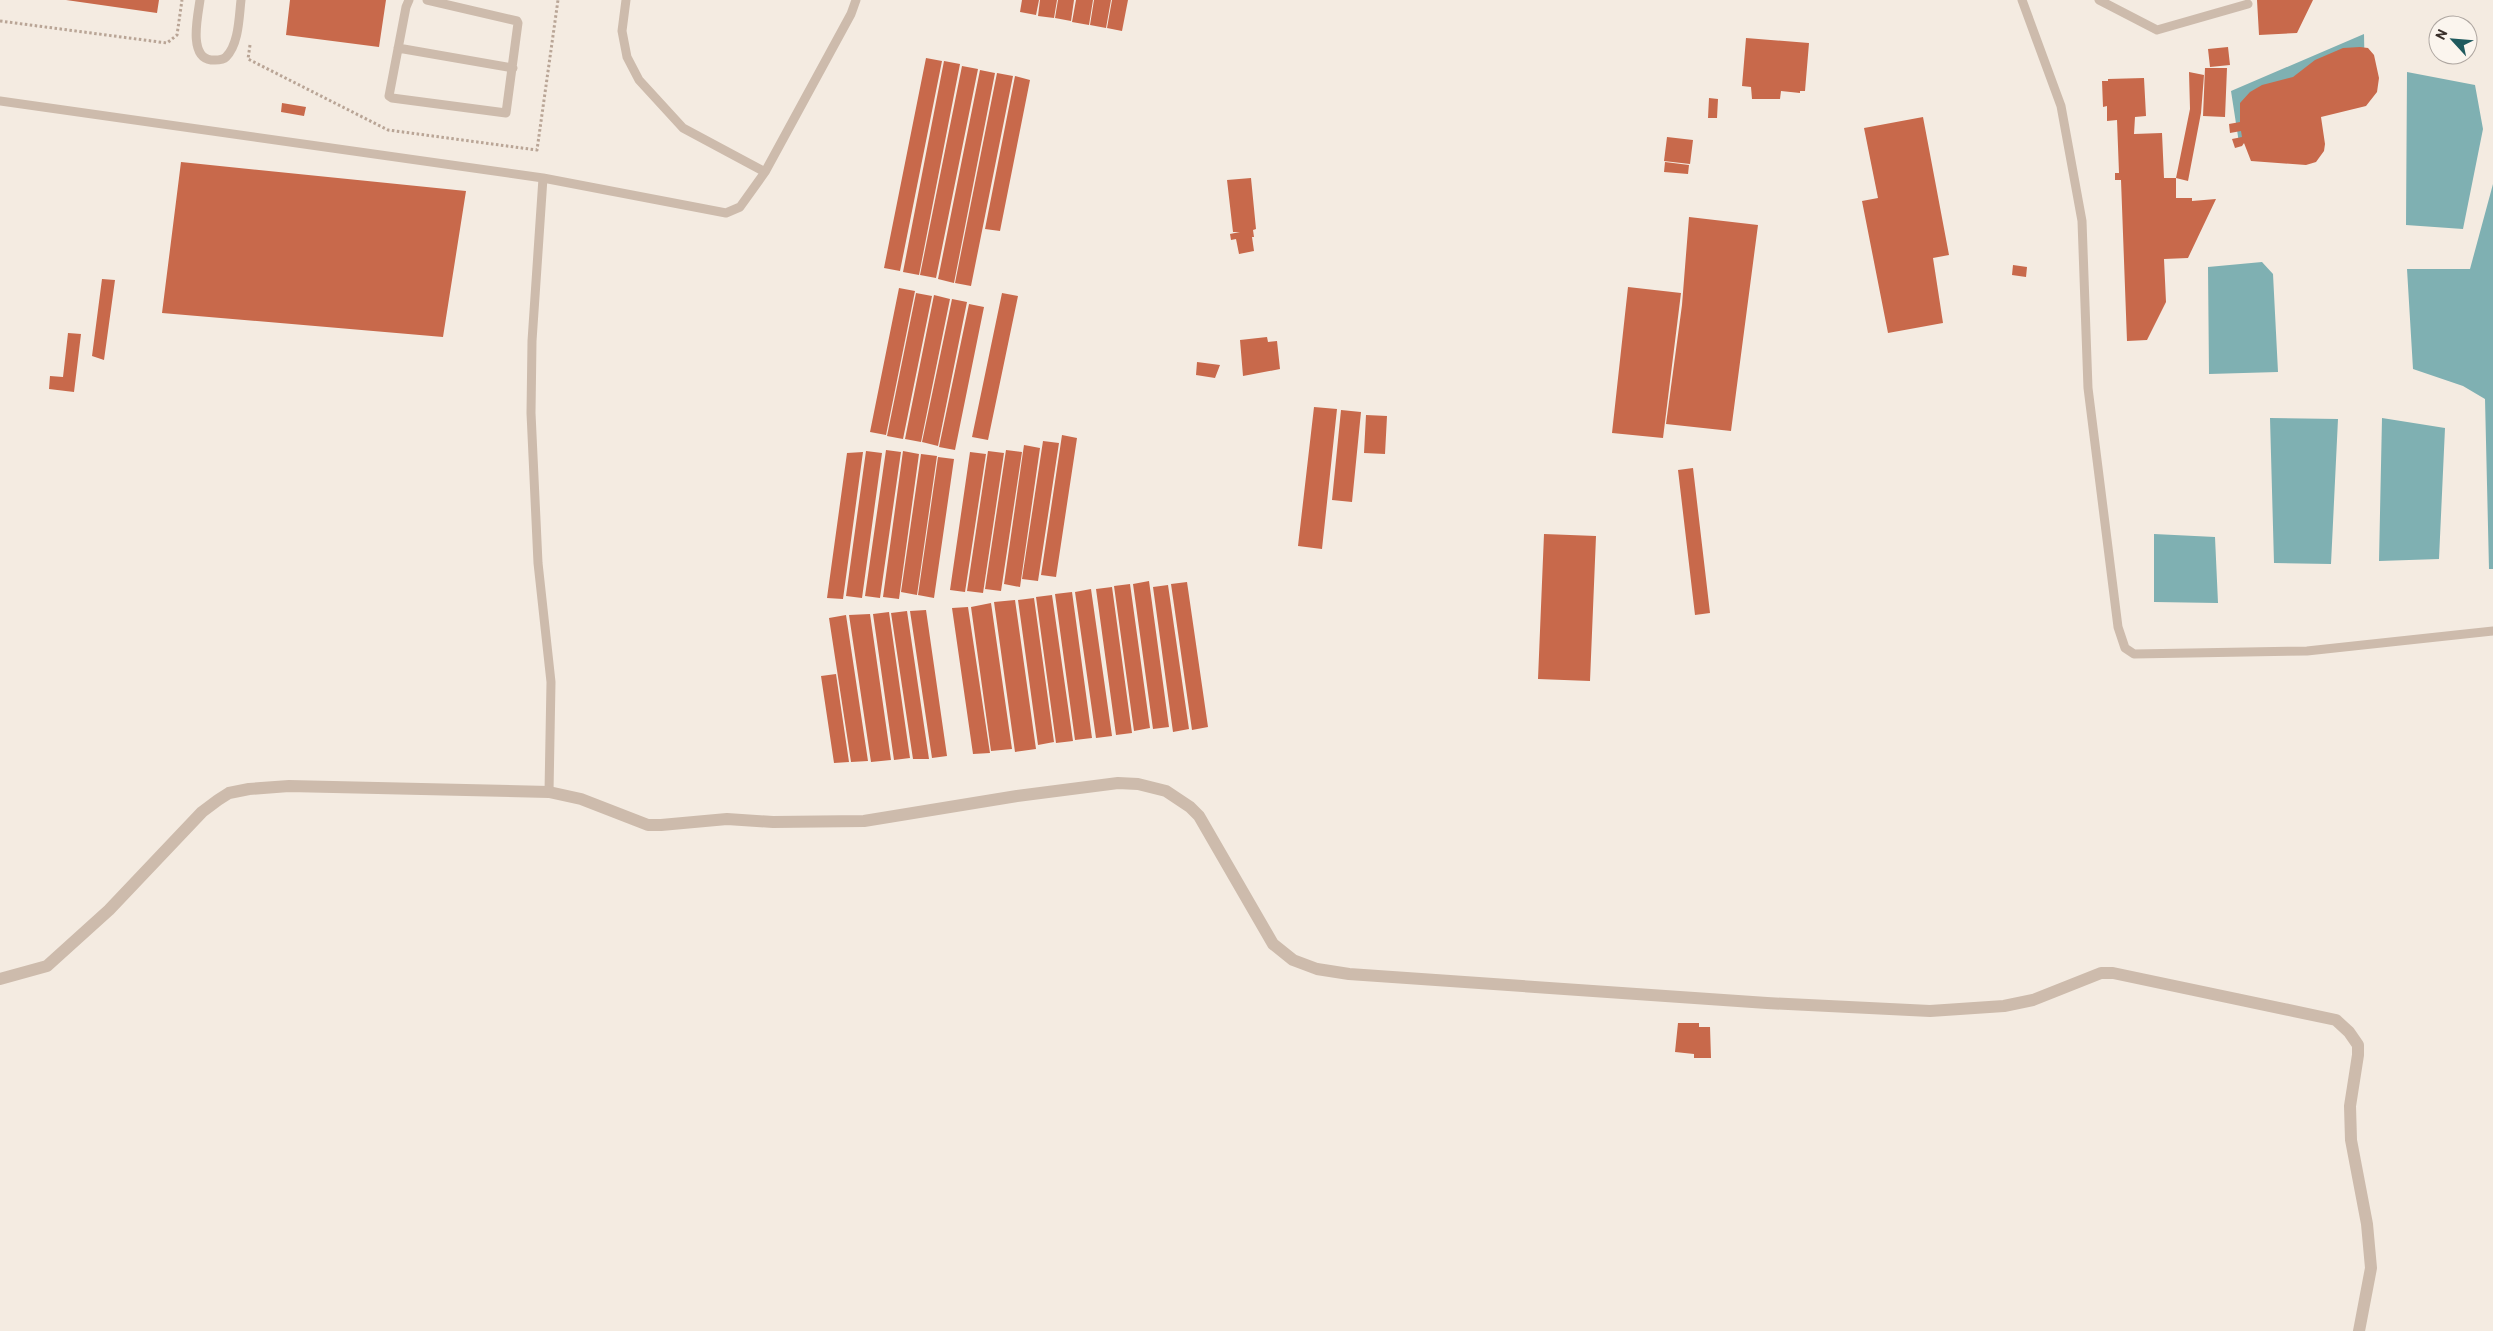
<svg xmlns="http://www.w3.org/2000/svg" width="2493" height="1331" font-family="Barlow,sans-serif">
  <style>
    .water { fill: #7fb0b2 }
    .building { fill: #c8694b }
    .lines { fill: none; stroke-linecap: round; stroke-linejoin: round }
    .path { stroke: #b9a596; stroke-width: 3; stroke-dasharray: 2.5 2.5; stroke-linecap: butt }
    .lane { stroke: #cdbbac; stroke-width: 9 }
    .street { stroke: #cdbbac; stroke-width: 12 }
  </style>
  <rect width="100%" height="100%" fill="#f4ebe1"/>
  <path class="water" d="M2364,34L2365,85L2310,109L2311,146L2239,143L2231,91Z
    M2407,72L2475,85L2483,129L2463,229L2406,225Z
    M2493,184V569H2489L2485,399L2463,386L2413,369L2407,269H2470Z
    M2262,262L2273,274L2278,372L2209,374L2208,267Z
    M2270,418L2338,419L2331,564L2274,563Z
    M2382,418L2445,428L2439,559L2379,561Z
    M2154,534L2215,537L2218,603L2154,602Z"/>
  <path class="building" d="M66,0H159L157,13Z
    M290,0H386L379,47L286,35Z
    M1022,0H1039L1036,15L1020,12Z
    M1040,0H1057L1054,18L1038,16Z
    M1058,0H1074L1071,21L1055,18Z
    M1076,0H1093L1089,25L1072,22Z
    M1094,0H1111L1106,28L1090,25Z
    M1112,0H1128L1122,31L1107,28Z
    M2257,0H2313L2297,33L2259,35Z
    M1746,38L1809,43L1805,91H1800V93L1781,91L1780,99H1752L1751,87L1742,86Z
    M2228,47L2230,65L2210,67L2208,49Z
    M2360,47L2368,48L2374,55L2379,78L2377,92L2366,106L2321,117L2325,144L2324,151L2316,162L2306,165L2251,161L2244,143L2242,146L2235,148L2232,139L2242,137L2241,131L2230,133L2229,124L2240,122V103L2250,92L2262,85L2293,77L2315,60L2343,48Z
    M926,58L942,61L900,271L884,268Z
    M944,61L960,64L919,275L903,272Z
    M962,66L978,69L936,278L920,275Z
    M2205,68H2227L2225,117L2203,116Z
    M980,70L995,73L954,283L938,279Z
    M2189,72L2204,75L2201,113L2188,181L2176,178L2190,109Z
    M997,73L1013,76L971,286L955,283Z
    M1015,76L1030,80L1000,231L985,229Z
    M2144,78L2146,116L2135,117L2134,134L2162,133L2164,178H2176V198H2192V201L2216,199L2188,258L2164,259L2166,302L2147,340L2127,341L2121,180H2115V173H2119L2117,120L2107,121V106L2103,107L2102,81H2108V79Z
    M1709,98L1718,99L1717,118H1708Z
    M282,103L306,107L304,116L281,112Z
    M1923,117L1949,255L1933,258L1943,323L1888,333L1862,201L1878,198L1864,128Z
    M1667,137L1693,140L1690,164L1664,161Z
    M181,162L466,191L443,337L162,313Z
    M1665,162L1689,165L1688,174L1664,172Z
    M1251,178L1256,229L1253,230L1254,237H1252L1254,251L1239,254L1236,239L1231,240L1230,234L1240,232H1233L1227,180Z
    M1689,217L1758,225L1731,431L1666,424L1682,305Z
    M2013,265L2027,267L2026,277L2012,275Z
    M102,279L115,280L104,360L92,356Z
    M1628,287L1681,293L1663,438L1612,433Z
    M899,288L915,291L886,435L870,432Z
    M916,293L932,296L903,439L887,436Z
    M1002,293L1018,296L988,440L972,437Z
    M934,295L950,299L921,442L905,439Z
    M952,299L967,302L938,446L922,442Z
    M969,304L984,307L955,450L939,447Z
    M68,333L81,334L74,392L49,389L50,376L63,377Z
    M1267,337L1268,342L1277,341L1280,369L1243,376L1240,340Z
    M1197,362L1220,365L1215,378L1196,375Z
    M1314,407L1337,409L1322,549L1298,546Z
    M1341,410L1361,412L1352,502L1332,500Z
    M1366,415L1387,416L1385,454L1364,453Z
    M1062,435L1077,438L1056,577L1041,575Z
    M1043,441L1059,443L1038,581L1022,579Z
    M1024,445L1040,448L1020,587L1004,584Z
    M886,450L901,452L880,598L865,596Z
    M1006,450L1022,452L1001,591L985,589Z
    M866,451L882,453L862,598L846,596Z
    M903,451L919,454L899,599L883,597Z
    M988,451L1004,453L983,593L967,591Z
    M863,452L843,599L827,598L847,453Z
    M970,452L986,454L965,592L950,590Z
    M921,454L937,456L917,595L901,592Z
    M938,457L954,459L934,598L918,595Z
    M1693,468L1710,613L1695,615L1678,470Z
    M1544,534L1596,536L1590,681L1538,679Z
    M1149,581L1169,727L1153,729L1133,584Z
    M1187,582L1208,727L1192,730L1171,584Z
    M1130,584L1150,728L1134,731L1114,586Z
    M1168,585L1189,729L1173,732L1153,587Z
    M1112,587L1132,733L1116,735L1096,589Z
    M1091,589L1112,736L1096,738L1075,592Z
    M1072,592L1092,738L1075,740L1055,594Z
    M1052,595L1073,741L1056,743L1036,597Z
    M1034,598L1054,742L1038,745L1018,600Z
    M1015,600L1036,749L1015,752L994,602Z
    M991,603L1012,749L991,751L971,607Z
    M968,607L990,753L973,754L952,608Z
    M926,610L947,756L932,758L910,611Z
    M907,611L929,759H913L891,613Z
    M889,612L910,758L894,760L873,614Z
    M870,614L891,760L871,762L849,615Z
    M846,615L868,761L851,762L829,618Z
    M836,674L849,762L834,763L821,676Z
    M1678,1023H1699V1027H1710L1711,1058H1694V1054L1675,1052Z"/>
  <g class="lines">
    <path class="path" d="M0,21L167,43L177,35L182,0
      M250,45L248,59L388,130L537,150L558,0"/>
    <path class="lane" d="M200,0C198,15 188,57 211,60C216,60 222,61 226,57C239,44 239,17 241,0
      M409,0L406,7L389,96L392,98L506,113L518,23L517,21L427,0
      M626,0L622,31L627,57L639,80L683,128L765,172
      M2022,0L2061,106L2082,221L2088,388L2118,627L2125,648L2134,654L2307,651L2493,631
      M2099,0L2157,30L2248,4
      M398,48L513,68
      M0,101L543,178L726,213L740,207L765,172L851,14L856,0
      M543,178L532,341L531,413L538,563L551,682L549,792"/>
    <path class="street" d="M0,979L47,966L109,910L202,812L218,800L229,793L249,789L289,786L549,792L581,799L648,825H661L727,819L773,822L864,821L1017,796L1118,783L1138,784L1166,791L1190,807L1199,816L1273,944L1293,960L1317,969L1349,974L1767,1003L1930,1011L2004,1006L2033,1000L2101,973H2113L2336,1020L2349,1032L2358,1045V1055L2350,1106L2351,1140L2367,1224L2371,1268L2359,1331"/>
  </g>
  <g transform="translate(2453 40) rotate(296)"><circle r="24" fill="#fbf5ee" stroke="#aea6a0"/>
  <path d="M0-4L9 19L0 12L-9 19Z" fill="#1f5a5e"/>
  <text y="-8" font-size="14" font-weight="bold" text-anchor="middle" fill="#3b302b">N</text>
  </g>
</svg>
